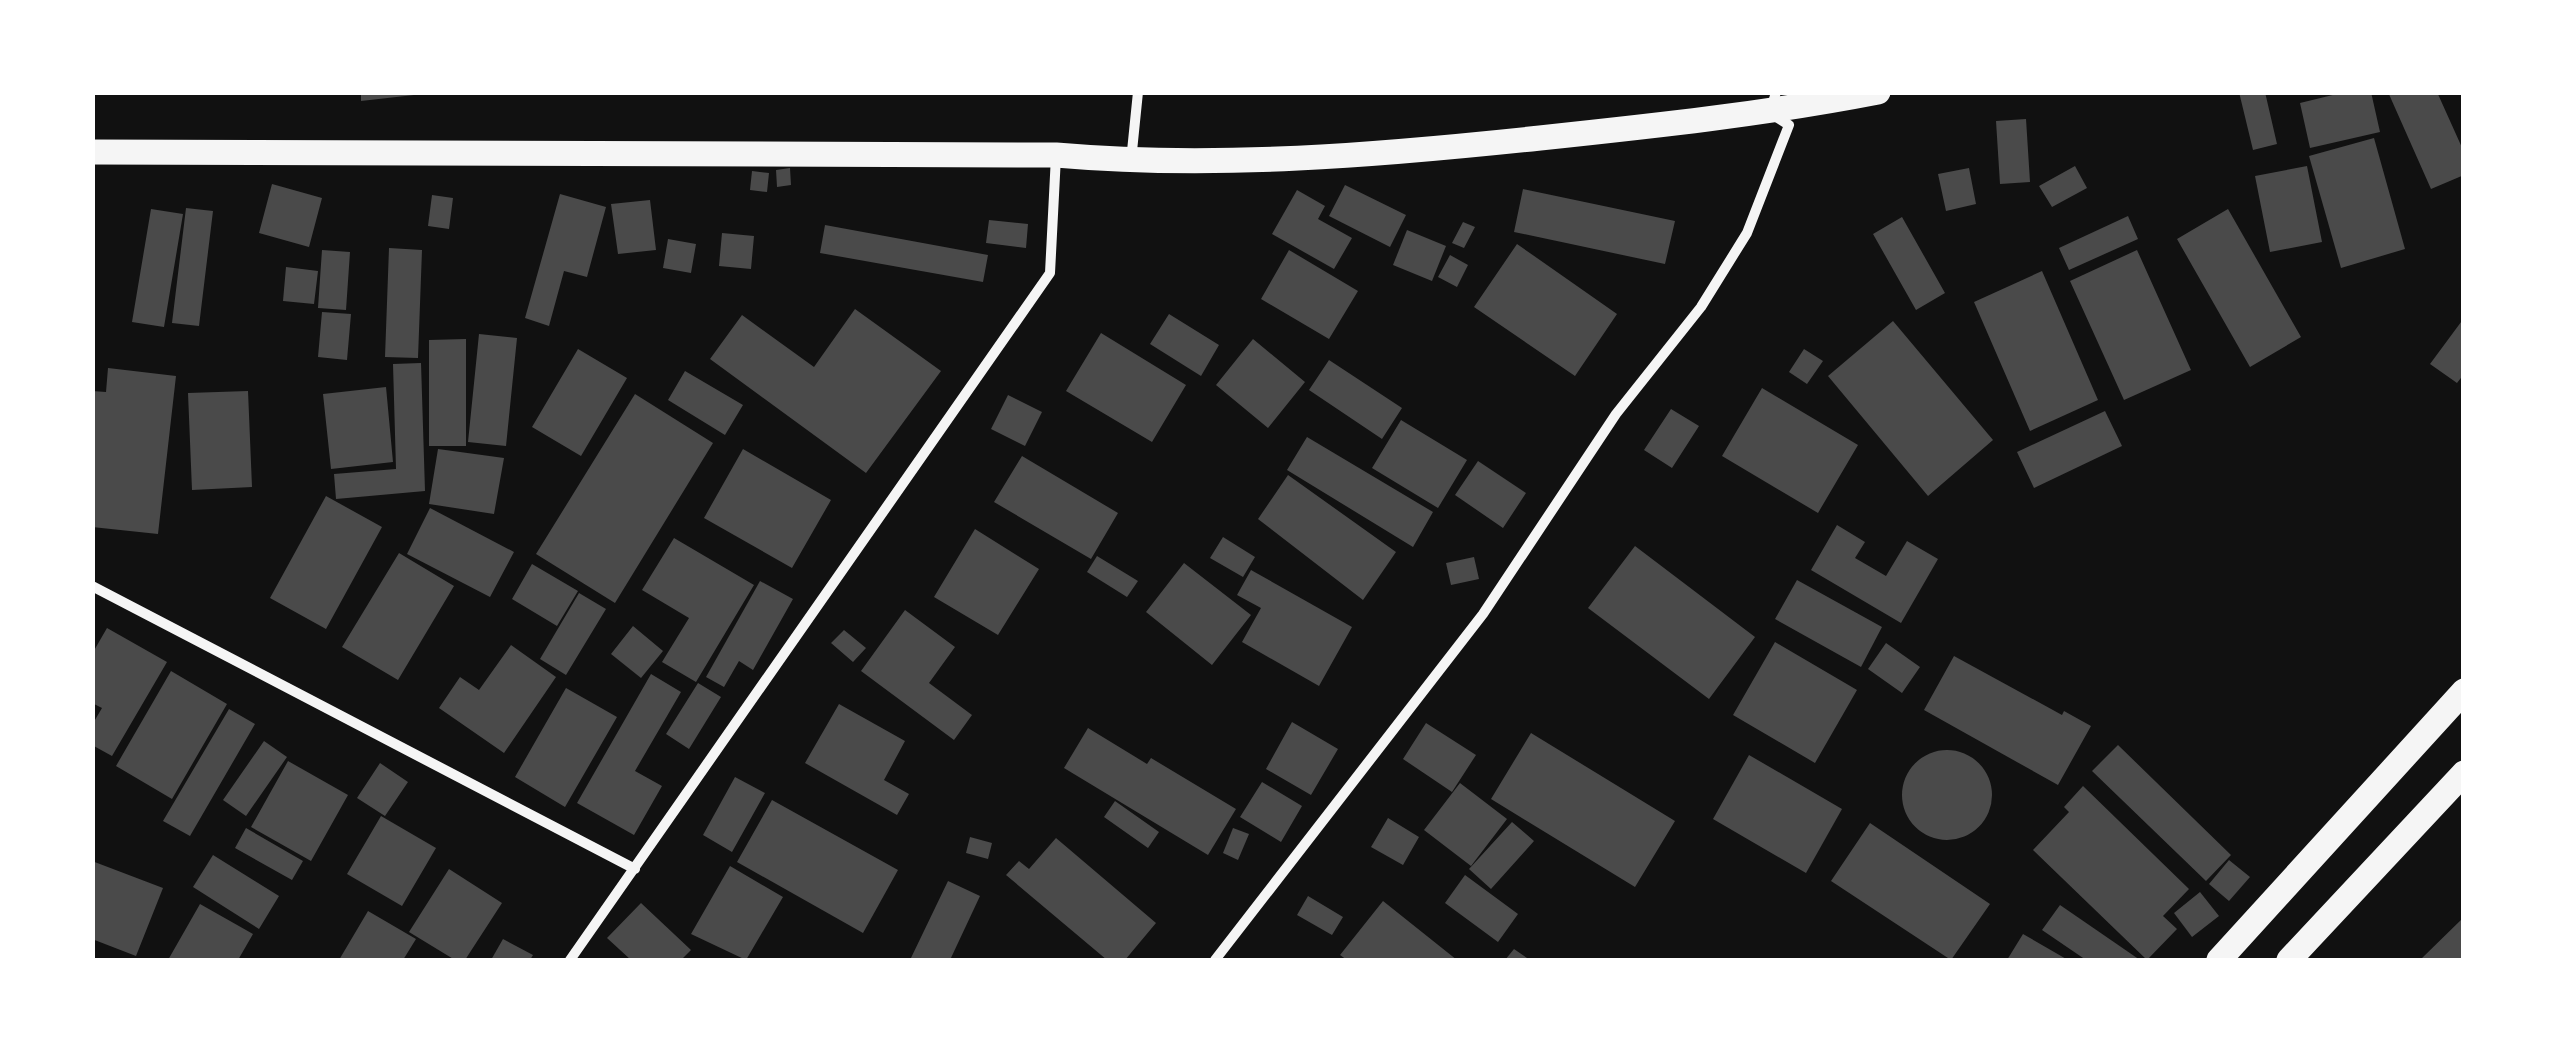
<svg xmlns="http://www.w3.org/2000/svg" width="2556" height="1053" font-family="Lato,sans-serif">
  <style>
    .building { fill: #4a4a4a }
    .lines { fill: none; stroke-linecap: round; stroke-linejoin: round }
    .minor { stroke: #f5f5f5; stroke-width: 10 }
    .primary { stroke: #f5f5f5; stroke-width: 25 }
  </style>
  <rect width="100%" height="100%" fill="#111"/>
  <path class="building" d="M361,92H413L414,95L361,101Z
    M2239,92H2265L2277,144L2253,150Z
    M2345,92H2371L2380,132L2310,148L2300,103Z
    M2388,92H2437L2464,152V175L2431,189Z
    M2026,119L2030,182L2000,184L1996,121Z
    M2374,138L2405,249L2341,268L2309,156Z
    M2075,166L2087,188L2052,207L2039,186Z
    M2307,166L2322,242L2270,252L2255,176Z
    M790,168L791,185L777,187L776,170Z
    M1969,168L1976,204L1946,211L1938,174Z
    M752,171L769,173L767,192L750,190Z
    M272,184L322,198L309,247L259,233Z
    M1345,185L1406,215L1390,247L1329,216Z
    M1523,189L1675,221L1665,264L1514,232Z
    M1297,190L1325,206L1318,219L1352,238L1334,269L1272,234Z
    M560,194L606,207L587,277L564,271L549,326L525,318Z
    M432,195L453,198L449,229L428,226Z
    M650,200L656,250L618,254L611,204Z
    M186,208L213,211L199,326L172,323Z
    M151,209L183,214L164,327L132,322Z
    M2228,209L2301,337L2250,367L2177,239Z
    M2128,216L2138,239L2069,270L2059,248Z
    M1902,217L1945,293L1916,310L1873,234Z
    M989,220L1028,224L1026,248L986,243Z
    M1463,222L1475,227L1464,248L1452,243Z
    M825,225L988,255L983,282L820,253Z
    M1407,230L1446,246L1432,281L1393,265Z
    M722,233L754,236L751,269L719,266Z
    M668,239L696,244L691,273L663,268Z
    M1517,244L1617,314L1575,376L1474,307Z
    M389,248L422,250L418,358L385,357Z
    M322,250L350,252L346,310L318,308Z
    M1289,250L1358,291L1329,339L1261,299Z
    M2137,250L2191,370L2124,400L2070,281Z
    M1450,255L1468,265L1457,287L1438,277Z
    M286,267L318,271L314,304L283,301Z
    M2042,271L2098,400L2030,431L1974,302Z
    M855,309L941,371L866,473L710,359L742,315L814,367Z
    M322,312L351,314L347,360L318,357Z
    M1169,314L1219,345L1201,376L1150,344Z
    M2464,318V374L2457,383L2430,364Z
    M1893,321L1993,440L1928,496L1828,376Z
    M1101,333L1186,385L1152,442L1066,391Z
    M479,334L517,338L506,446L468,442Z
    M466,339V446H429V340Z
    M1253,339L1305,382L1268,428L1216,385Z
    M578,349L627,378L581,456L532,427Z
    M1804,349L1823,361L1807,384L1789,372Z
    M1329,360L1402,408L1382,439L1309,390Z
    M421,363L425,491L336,499L334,474L396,469L393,364Z
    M108,368L176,376L158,534L92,527V391L106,392Z
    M685,371L743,405L725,435L668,400Z
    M386,387L393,462L331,469L323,394Z
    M1762,388L1858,445L1818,513L1722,456Z
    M248,391L252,487L192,490L188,393Z
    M635,394L713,443L615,603L536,554Z
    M1008,395L1042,412L1025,446L991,429Z
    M1671,409L1699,426L1672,468L1644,450Z
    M2105,411L2122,446L2034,488L2017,452Z
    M1401,420L1467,460L1438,508L1372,468Z
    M1307,437L1433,512L1413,547L1287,470Z
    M438,449L504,458L494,514L429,504Z
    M743,449L831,500L792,568L704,518Z
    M1022,456L1118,513L1091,559L994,502Z
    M1478,461L1526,493L1503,528L1455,495Z
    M1288,475L1396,552L1363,600L1258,519Z
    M326,496L382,527L326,629L270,598Z
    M430,508L514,552L490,597L407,554Z
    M1837,525L1865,542L1855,558L1886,576L1907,541L1938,559L1901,623L1811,570Z
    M975,529L1039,569L998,635L934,597Z
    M1223,537L1255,557L1243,577L1210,558Z
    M674,538L754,585L696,682L662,662L689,618L642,590Z
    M1635,546L1755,637L1709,699L1588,608Z
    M399,553L454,586L398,680L342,647Z
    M1097,556L1138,581L1127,597L1087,572Z
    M1474,557L1479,579L1451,585L1446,563Z
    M1184,563L1251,615L1212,665L1146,612Z
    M532,564L578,591L557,626L512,599Z
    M1251,570L1352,627L1319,686L1242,642L1261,608L1237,595Z
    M1797,580L1882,627L1861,667L1775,619Z
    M760,581L793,599L753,670L739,661L724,687L706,677Z
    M579,593L606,609L566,675L540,659Z
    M905,610L955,647L929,683L972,715L954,740L861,671Z
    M633,626L663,651L641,678L611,654Z
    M107,628L167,662L112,756L92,745V725L102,708L92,703V654Z
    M844,630L866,648L853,662L831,643Z
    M1775,642L1857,690L1815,763L1733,715Z
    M1886,643L1920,667L1902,693L1868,669Z
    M511,645L556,677L504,753L439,708L460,677L479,690Z
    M1954,656L2062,715L2064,711L2091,726L2058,785L1924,710Z
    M171,671L227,704L172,799L116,766Z
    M651,674L681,692L635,771L662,786L634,835L577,803Z
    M698,683L721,697L689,749L666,734Z
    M566,688L617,717L565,807L515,777Z
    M839,704L905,741L884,780L909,794L897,815L805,763Z
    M229,709L255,724L190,836L163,821Z
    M1292,722L1338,749L1311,795L1266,769Z
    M1426,723L1476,755L1452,792L1403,759Z
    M1088,728L1147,764L1151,758L1236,809L1208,855L1064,768Z
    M1531,733L1675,821L1635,887L1491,799Z
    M264,741L287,757L246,816L223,800Z
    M2118,745L2231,855L2206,881L2092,771Z
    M1902 795a45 45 0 1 1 90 0a45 45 0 1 1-90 0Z
    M1749,755L1842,809L1806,873L1713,819Z
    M288,761L348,795L311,861L251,827Z
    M380,763L408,782L385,816L357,798Z
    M735,777L765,793L732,852L703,835Z
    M1262,782L1302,806L1281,842L1240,817Z
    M1460,783L1507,819L1471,866L1424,830Z
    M2083,786L2189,889L2163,916L2177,929L2147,960L2033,850L2069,812L2064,807Z
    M772,800L898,870L863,933L737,862Z
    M1115,801L1159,832L1148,848L1104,817Z
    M381,816L436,848L402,906L347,874Z
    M1388,818L1419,837L1403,865L1371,847Z
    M1512,822L1534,841L1491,889L1469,869Z
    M1870,823L1990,904L1951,960L1831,881Z
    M246,828L303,861L292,880L235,848Z
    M1233,828L1249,834L1238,860L1223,853Z
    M970,837L992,843L988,859L966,853Z
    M1056,838L1156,923L1125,960H1107L1006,875L1019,861L1029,869Z
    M213,855L279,896L259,929L193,887Z
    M2229,860L2250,877L2229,901L2209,884Z
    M92,861L163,888L136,956L92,939Z
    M730,866L783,897L746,960L691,934Z
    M449,869L502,903L465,960H455L409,932Z
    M1465,875L1518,914L1498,942L1445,903Z
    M948,881L980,896L950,960H910Z
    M2200,892L2219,916L2192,937L2174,913Z
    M1308,896L1343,917L1332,935L1297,915Z
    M1383,901L1457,960H1347L1340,955Z
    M641,903L691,950L681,960H631L607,938Z
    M200,904L253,934L238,960H168Z
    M2060,905L2140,960H2086L2042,930Z
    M368,911L416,939L403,960H339Z
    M2464,917V960H2420Z
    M2023,934L2068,960H2007Z
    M503,939L533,955L530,960H491Z
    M1514,949L1530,960H1505Z"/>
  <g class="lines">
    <path class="minor" d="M1131,161L1138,92
      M92,586L635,869
      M570,960L1050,273L1056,156
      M1215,960L1483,614L1616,414L1701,307L1747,233L1789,125L1770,113L1776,92"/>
    <path class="primary" d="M92,152L1056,155C1216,169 1380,155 1540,138C1653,126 1765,114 1878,92
      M2219,960L2464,691
      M2289,960L2464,773"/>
  </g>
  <rect width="2556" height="1053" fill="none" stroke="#ffffff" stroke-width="190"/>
</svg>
